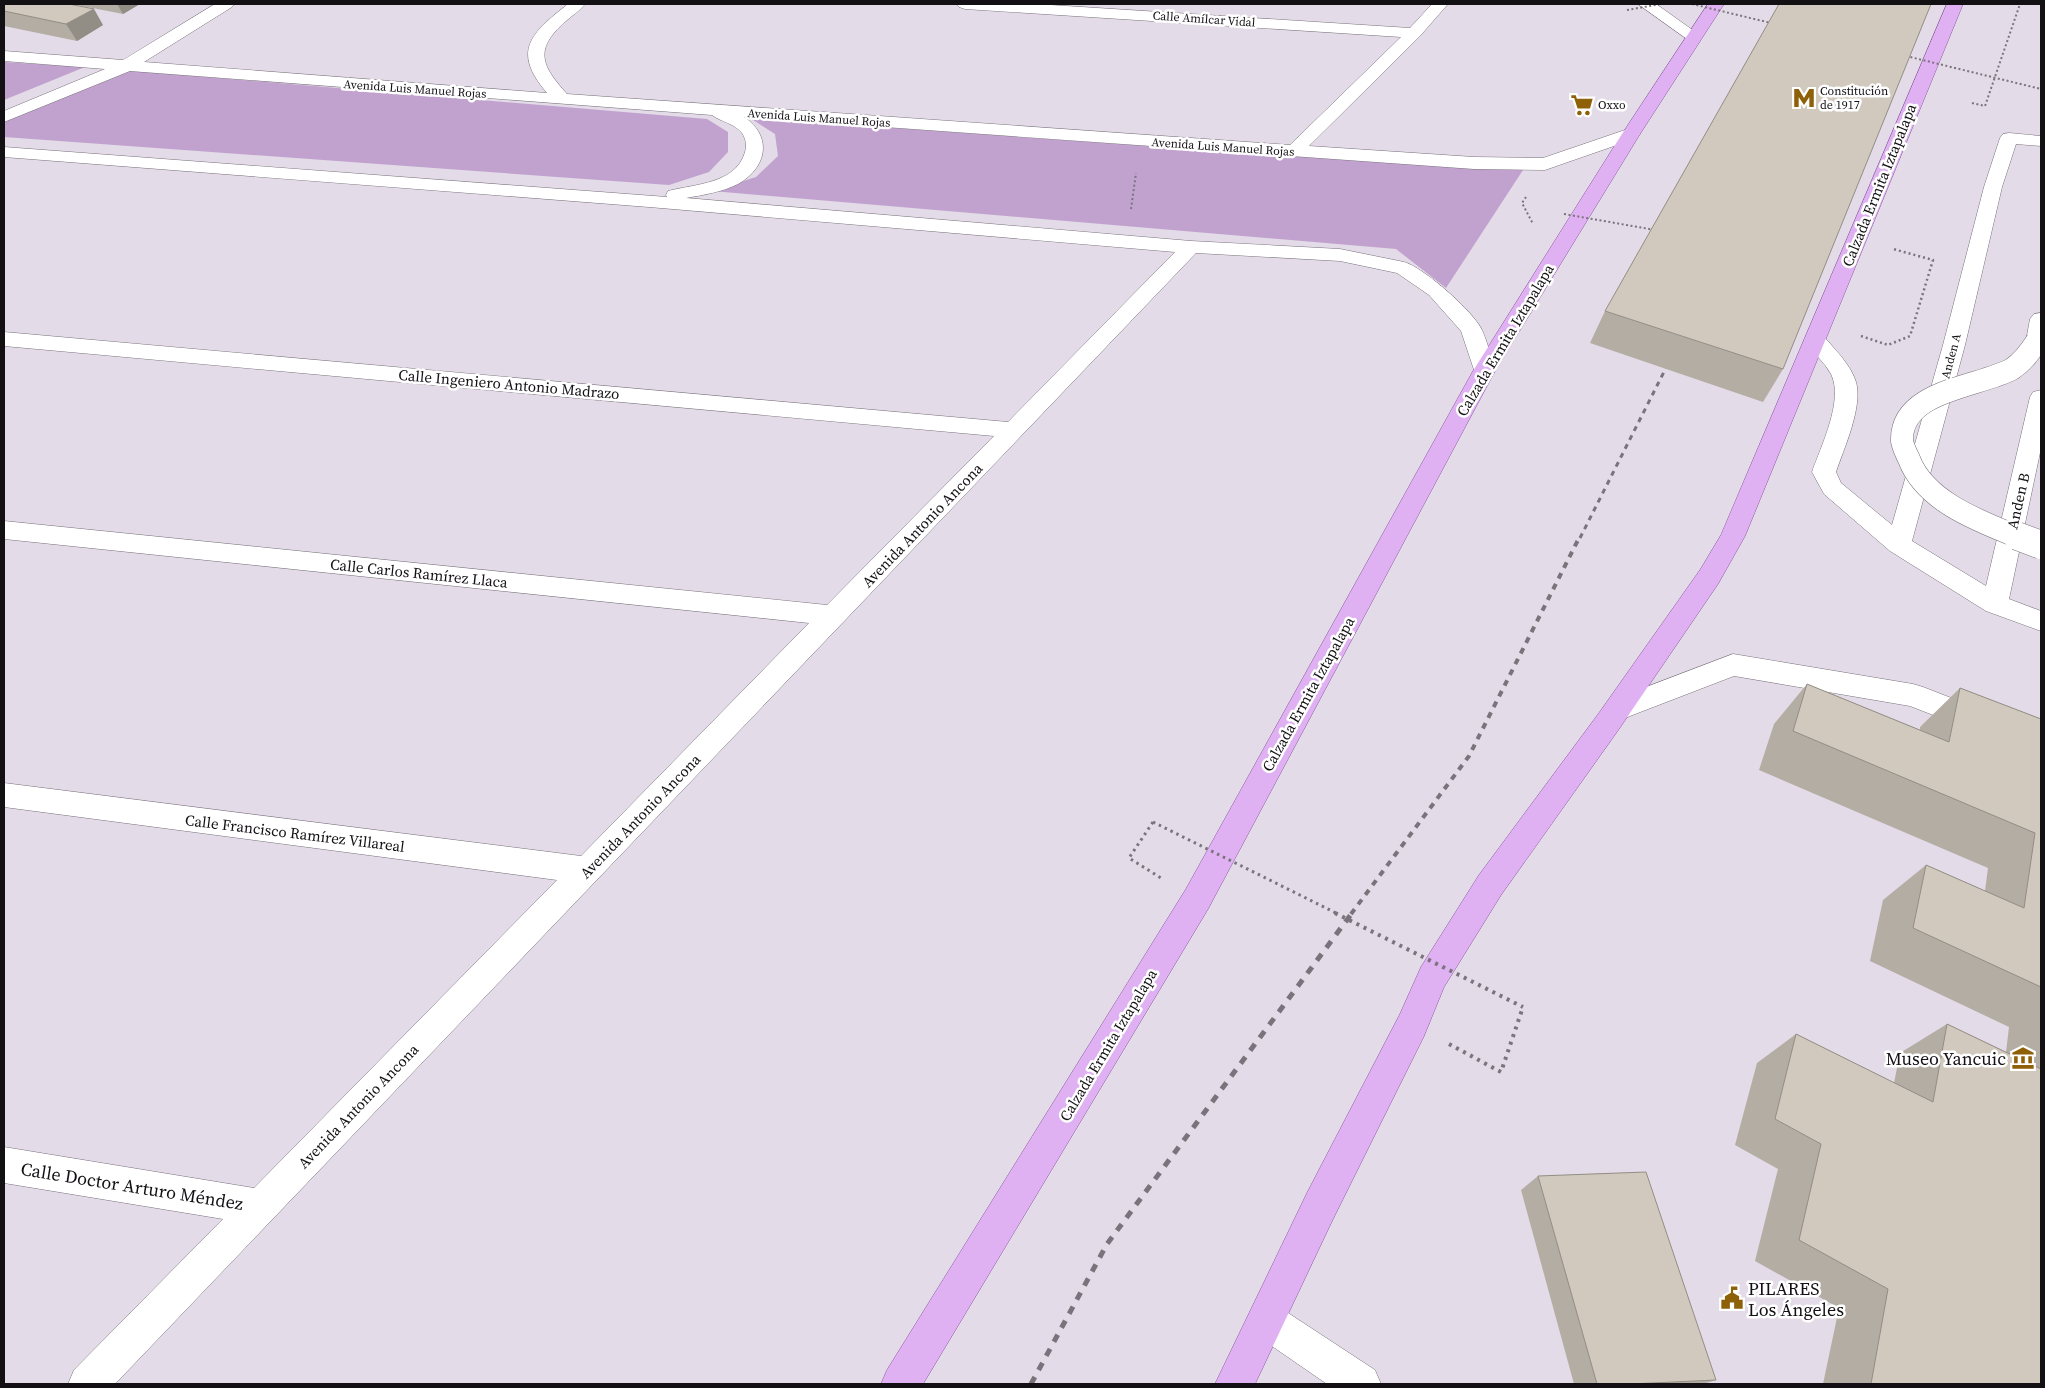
<svg xmlns="http://www.w3.org/2000/svg" width="2045" height="1388" font-family="'Source Serif 4',serif">
  <style>
    .green { fill: #c1a2cf }
    .lines { fill: none; stroke-linecap: round; stroke-linejoin: round }
    .minor-casing { stroke: #78717b; stroke-width: 1 }
    .major-casing { stroke: #8a579f; stroke-width: 1 }
    .path-far3 { stroke: #7a747c; stroke-width: 2; stroke-dasharray: 2 2.5; stroke-linecap: butt }
    .path-far2 { stroke: #7a747c; stroke-width: 2.5; stroke-dasharray: 2 3; stroke-linecap: butt }
    .path-far1 { stroke: #7a747c; stroke-width: 3; stroke-dasharray: 2.5 4; stroke-linecap: butt }
    .path { stroke: #7a747c; stroke-width: 4; stroke-dasharray: 3 5; stroke-linecap: butt }
    .minor { fill: #fff; fill-rule: evenodd }
    .major { fill: #dfb1f2; fill-rule: evenodd }
    .rail-far2 { stroke: #79747c; stroke-width: 3; stroke-dasharray: 5 5; stroke-linecap: butt }
    .rail-far1 { stroke: #79747c; stroke-width: 4; stroke-dasharray: 6 6; stroke-linecap: butt }
    .rail { stroke: #79747c; stroke-width: 5; stroke-dasharray: 8 8; stroke-linecap: butt }
    .minor-bridge-far1-casing { stroke: #78717b; stroke-width: 23; stroke-linecap: butt }
    .minor-bridge-casing { stroke: #78717b; stroke-width: 29; stroke-linecap: butt }
    .path-bridge-far2 { stroke: #7a747c; stroke-width: 2; stroke-dasharray: 2 2.5; stroke-linecap: butt }
    .path-bridge-far1 { stroke: #7a747c; stroke-width: 3; stroke-dasharray: 2.5 4; stroke-linecap: butt }
    .path-bridge { stroke: #7a747c; stroke-width: 4; stroke-dasharray: 3 5; stroke-linecap: butt }
    .minor-bridge-far1 { stroke: #fff; stroke-width: 22 }
    .minor-bridge { stroke: #fff; stroke-width: 28 }
    .wall { fill: #b4ada3 }
    .shaded-wall { fill: #928d85 }
    .building { fill: #d1c9be; stroke: #928d85 }
    .labels { text-anchor: middle; dominant-baseline: central; stroke-width: 5; stroke-linejoin: round; paint-order: stroke }
    .far-street-label { font-size: 12px; fill: #131014; stroke: #fff }
    .far-poi-label { font-size: 12px; fill: #131014; stroke: #fff; text-anchor: start }
    .street-label { font-size: 15px; fill: #131014; stroke: #fff }
    .near-poi-label { font-size: 18px; fill: #131014; stroke: #fff; text-anchor: end }
    .near-street-label { font-size: 18px; fill: #131014; stroke: #fff }
  </style>
  <rect width="100%" height="100%" fill="#e3dbe7"/>
  <path class="green" d="M4,62L85,67L4,100Z
    M122,70L707,119L728,132V152L709,172L669,185L4,137V118Z
    M750,118L1449,167L1523,170L1446,288L1396,249L712,191L756,177L778,156L775,134Z"/>
  <g class="lines">
    <defs>
      <path id="minor" d="M215,4H234L232,7L144,62L547,93C511,51 531,33 568,4H585C580,11 571,16 565,22C533,50 542,66 567,94L1290,145L1401,37L965,9L959,7L957,4H1035L1410,28L1432,4H1448L1420,36L1309,146L1474,157L1543,158L1625,130L1631,129L1637,130L1640,134L1637,138L1545,170L1474,169L744,117C773,136 767,168 738,184C722,192 703,195 686,198L1191,241L1340,249L1404,262C1423,267 1474,312 1482,330C1488,343 1491,358 1495,371L1492,376L1484,378L1476,376L1461,331L1429,295L1397,273L1340,261L1196,253L115,1384H68L74,1370L223,1219L4,1183V1147L254,1188L557,880L4,807V783L581,856L809,623L4,539V521L827,605L994,436L4,346V332L1008,422L1175,252L649,207L4,157V147L667,197L666,195L668,191C695,184 736,184 745,152C747,146 746,139 742,133C734,123 721,122 712,115L130,71L4,122V111L105,69L4,61V51L123,60Z
        M1638,4H1656L1701,36L1699,39H1687Z
        M2009,133L2041,136V146L2016,144L2002,187L1965,345L1912,541L1986,586L2030,397L2033,392L2041,390V448L2009,599L2041,611V631L1986,611L1890,551L1824,494L1812,472C1821,446 1844,400 1831,374C1824,361 1812,352 1804,340L1807,335C1820,332 1825,337 1833,347C1842,357 1852,369 1856,382C1863,407 1844,448 1836,472L1841,483L1892,525L1943,345L1984,187L2000,138L2003,134Z
        M2041,313V347L2029,346L2026,341L2030,319L2034,314Z
        M1733,654L1913,684L1923,687L2041,733V757L1910,706L1734,676L1617,721L1607,718L1603,710L1607,702Z
        M1266,1301L1279,1307L1375,1370L1381,1384H1327L1253,1333L1247,1320L1253,1307Z"/>
      <path id="major" d="M1708,4H1724L1640,134L1495,371L1208,909L923,1384H881L887,1370L1186,889L1473,371L1622,134Z
        M1947,4H1963L1745,536L1718,584L1619,729L1501,895L1444,987L1424,1036L1333,1219L1255,1384H1215L1307,1193L1400,1014L1421,967L1479,875L1599,713L1700,570L1721,535Z"/>
    </defs>
    <use href="#minor" class="minor-casing"/>
    <use href="#major" class="major-casing"/>
    <path class="path-far3" d="M1972,103L1985,106L2020,4
      M1526,197L1522,203L1533,224
      M1131,209L1136,173"/>
    <path class="path-far2" d="M1861,336L1888,345L1910,336L1933,260L1893,249"/>
    <path class="path-far1" d="M1153,822L1129,858L1161,878"/>
    <path class="path" d="M1449,1044L1501,1072L1523,1007"/>
    <use href="#minor" class="minor"/>
    <use href="#major" class="major"/>
    <path class="rail-far2" d="M1580,538L1672,356"/>
    <path class="rail-far1" d="M1351,914L1469,756L1580,536"/>
    <path class="rail" d="M1031,1384L1107,1244L1352,913"/>
    <defs>
      <path id="minor-bridge-far1" d="M2021,538C1981,522 1925,502 1909,459C1906,453 1903,447 1902,441C1900,390 1979,387 2012,369C2023,362 2030,352 2037,341"/>
      <path id="minor-bridge" d="M2017,536L2041,545"/>
    </defs>
    <use href="#minor-bridge-far1" class="minor-bridge-far1-casing"/>
    <use href="#minor-bridge" class="minor-bridge-casing"/>
    <path class="path-bridge-far2" d="M1692,4L1771,23
      M1627,10L1661,4
      M1906,56L2041,89
      M1564,214L1655,230"/>
    <path class="path-bridge-far1" d="M1153,822L1338,914"/>
    <path class="path-bridge" d="M1335,913L1523,1007"/>
    <use href="#minor-bridge-far1" class="minor-bridge-far1"/>
    <use href="#minor-bridge" class="minor-bridge"/>
  </g>
  <path class="wall" d="M4,4L103,25L77,41L4,26Z
    M72,4H140L123,14Z
    M1605,311L1783,369L1763,402L1590,343Z
    M1807,684L1920,730V727L1960,688L2041,719V1384H1823L1839,1308L1755,1261L1778,1169L1735,1145L1757,1063L1796,1034L1894,1083L1900,1053L1947,1024L2006,1052L2009,1027L1870,961L1883,900L1926,865L1985,891L1988,868L1759,770L1774,724Z
    M1538,1176L1716,1380L1703,1384H1574L1521,1190Z"/>
  <path class="shaded-wall" d="M117,4H140L123,14Z
    M94,9L103,25L77,41L66,24Z"/>
  <path class="building" d="M4,4H69L94,9L66,24L4,11Z
    M1779,4H1931L1783,369L1605,311Z
    M1807,684L1949,742L1960,688L2041,719V987L1913,928L1926,865L2024,908L2035,833L1793,731Z
    M1947,1024L2041,1069V1384H1871L1888,1289L1799,1240L1821,1144L1775,1119L1796,1034L1933,1102Z
    M1646,1172L1716,1380L1630,1384H1597L1538,1176Z"/>
  <defs>
    <symbol id="metro-bare" viewBox="-9 -9 18 18"><path d="M-5.5 5V-5H-3L0 0L3-5H5.5V5H3V-.5L0 4L-3-.5V5Z" fill="#8e6008" stroke="#fff" stroke-width="2.5" paint-order="stroke"/></symbol>
    <symbol id="supermarket-bare" viewBox="-9 -9 18 18"><path d="M-6-5.5h2.5l.6 2H6L4.5 2H-2.5L-4.4-4H-6ZM-1.5 3.2a1.3 1.3 0 1 0 .1 0ZM3 3.2a1.3 1.3 0 1 0 .1 0Z" fill="#8e6008" stroke="#fff" stroke-width="2.5" paint-order="stroke"/></symbol>
    <symbol id="museum-bare" viewBox="-9 -9 18 18"><path d="M0-6L6-3V-2H-6V-3ZM-5-1h2V3h-2ZM-1-1h2V3h-2ZM3-1h2V3H3ZM-6 4H6V6H-6Z" fill="#8e6008" stroke="#fff" stroke-width="2.5" paint-order="stroke"/></symbol>
    <symbol id="civic-bare" viewBox="-9 -9 18 18"><path d="M-.6-6.5H3V-4.5H.6V-3L4-1V1h2V6H-6V1h2V-1L-.6-3ZM-1.2 2.5V6h2.4V2.5Z" fill="#8e6008" stroke="#fff" stroke-width="2.5" paint-order="stroke"/></symbol>
  </defs>
  <g fill-rule="evenodd">
    <use href="#metro-bare" x="1788" y="82" width="32" height="32"/>
    <use href="#supermarket-bare" x="1566" y="89" width="32" height="32"/>
    <use href="#museum-bare" x="2007" y="1042" width="32" height="32"/>
    <use href="#civic-bare" x="1716" y="1282" width="32" height="32"/>
  </g>
  <g class="labels">
    <g class="far-street-label">
      <text transform="translate(1204 19) rotate(4)">Calle Amílcar Vidal</text>
      <text transform="translate(415 89) rotate(4)">Avenida Luis Manuel Rojas</text>
      <text transform="translate(819 118) rotate(4)">Avenida Luis Manuel Rojas</text>
      <text transform="translate(1223 147) rotate(4)">Avenida Luis Manuel Rojas</text>
      <text transform="translate(1951 356) rotate(-75)">Anden A</text>
    </g>
    <g class="far-poi-label">
      <text x="1820" y="91">Constitución<tspan x="1820" dy="14">de 1917</tspan></text>
      <text x="1598" y="105">Oxxo</text>
    </g>
    <g class="street-label">
      <text transform="translate(1879 185) rotate(-68)">Calzada Ermita Iztapalapa</text>
      <text transform="translate(1505 340) rotate(-59)">Calzada Ermita Iztapalapa</text>
      <text transform="translate(509 384) rotate(5)">Calle Ingeniero Antonio Madrazo</text>
      <text transform="translate(2018 501) rotate(-77)">Anden B</text>
      <text transform="translate(922 525) rotate(-46)">Avenida Antonio Ancona</text>
      <text transform="translate(419 573) rotate(6)">Calle Carlos Ramírez Llaca</text>
      <text transform="translate(1308 694) rotate(-61)">Calzada Ermita Iztapalapa</text>
      <text transform="translate(640 816) rotate(-46)">Avenida Antonio Ancona</text>
      <text transform="translate(295 833) rotate(7)">Calle Francisco Ramírez Villareal</text>
      <text transform="translate(1108 1045) rotate(-59)">Calzada Ermita Iztapalapa</text>
      <text transform="translate(358 1106) rotate(-46)">Avenida Antonio Ancona</text>
    </g>
    <g class="near-poi-label">
      <text x="2006" y="1058">Museo Yancuic</text>
      <text x="1748" y="1288" text-anchor="start">PILARES<tspan x="1748" dy="21">Los Ángeles</tspan></text>
    </g>
    <g class="near-street-label">
      <text transform="translate(132 1186) rotate(9)">Calle Doctor Arturo Méndez</text>
    </g>
  </g>
  <rect width="2045" height="1388" fill="none" stroke="#131014" stroke-width="10"/>
</svg>
